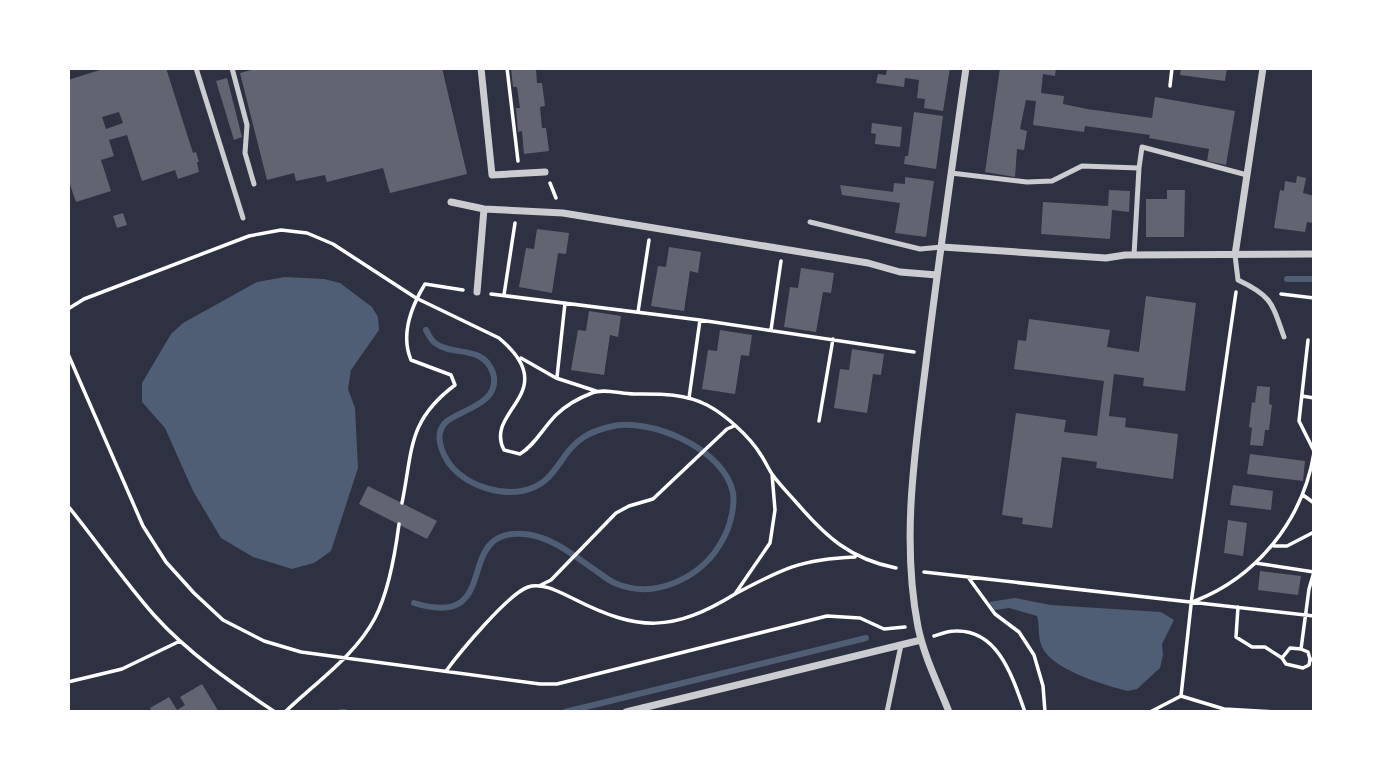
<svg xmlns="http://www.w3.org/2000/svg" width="1382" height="780" font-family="Quicksand,sans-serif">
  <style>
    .water { fill: #4f5d75 }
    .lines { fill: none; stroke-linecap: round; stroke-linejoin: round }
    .stream { stroke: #4f5d75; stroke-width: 6 }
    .building { fill: #626471; fill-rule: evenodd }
    .path { stroke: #fff; stroke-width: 3.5 }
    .service { stroke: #caccd0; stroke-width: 5 }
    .minor { stroke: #caccd0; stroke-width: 7 }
  </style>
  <rect width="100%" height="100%" fill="#2d3142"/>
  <path class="water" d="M285,277L324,279L340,283L372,307L378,317L379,330L351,370L348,389L355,408L358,468L331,551L314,563L292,569L253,557L221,538L193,491L165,428L142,402V383L171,334L183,323L257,282Z
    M1015,598L1051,605L1161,612L1174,620L1162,644L1163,655L1160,668L1137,689L1128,691C1106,686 1051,669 1042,647C1037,635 1040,624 1037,616L1009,608L995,610L989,602Z"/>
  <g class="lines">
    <path class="stream" d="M1287,279H1314
      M414,603C506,631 450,527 525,534C552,537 573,555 595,570C602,575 609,581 617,584C657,600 704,576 723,539C730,527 735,506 733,493C725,449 649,416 609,427C601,429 590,433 584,437C558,453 558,484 522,491C501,495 474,487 458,473C445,462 431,436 446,422C459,410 502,404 493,373C483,344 453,357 435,343C431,340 428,334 426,330
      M341,712H345
      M565,712L866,638"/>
  </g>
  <path class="building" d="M106,68H166L193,153L196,152L199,162H197L199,172L178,179L175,170L142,181L127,135L109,140L114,156L101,160L111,191L76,202L68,179V80ZM119,112L123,123L106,129L102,117Z
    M259,68H442L467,174L390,193L383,168L327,182L325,175L296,181L294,173L267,180L240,73Z
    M511,68H536L537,83H542L545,106L540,107L542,128H546L549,151L524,154L522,131L518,132L516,108H520L517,87H513Z
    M887,68H950L943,111L924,108L925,99L917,98L919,80L905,78L904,87L876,83L878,74L886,75Z
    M1000,68H1056L1055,76L1043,74L1041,93L1064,96L1063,104L1087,109L1152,118L1155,97L1235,111L1226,165L1207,161L1209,149L1149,138L1150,135L1085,126L1084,132L1033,125L1036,101L1026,100L1020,129L1027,131L1024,150L1017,149L1015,177L985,172Z
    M1181,68H1227L1225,81L1180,75Z
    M227,78L242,137L234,140L216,81Z
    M914,112L943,116L936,169L904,164L905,156H908Z
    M872,123L902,127L900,147L875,144L876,134L871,133Z
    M1297,176L1306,178L1303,193L1314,196L1313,223L1307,222L1305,232L1274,228L1280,190L1284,191L1285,181L1296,183Z
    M905,177L934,181L926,237L895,233L900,203L842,195L840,185L893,192L894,183L905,184Z
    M1109,190L1130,191L1129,212L1112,210L1110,239L1041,234L1043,202L1108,206Z
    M1167,190H1185L1184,237H1146V199H1167Z
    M123,213L127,225L117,228L113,216Z
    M537,229L569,233L566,254L558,253L552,293L519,287L526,248L534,249Z
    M669,247L701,252L698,273L690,271L684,311L651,306L658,266L666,267Z
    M801,268L834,273L831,293L823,292L816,332L784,327L790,287L798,288Z
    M1146,296L1196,303L1185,391L1143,386L1144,378L1114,374L1109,416L1126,418L1125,427L1178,434L1173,479L1096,468L1097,462L1062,457L1052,528L1022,524L1023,518L1002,515L1016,413L1066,420L1064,432L1097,436L1104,381L1014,369L1018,340L1026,341L1029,319L1110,330L1107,347L1139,352Z
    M589,311L621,316L618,337L610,335L604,375L571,370L578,330L586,331Z
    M720,330L752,335L749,356L741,355L735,394L702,389L708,350L717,351Z
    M852,349L884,354L881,375L873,374L867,413L834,408L840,369L849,370Z
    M1257,386L1270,387L1269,404L1272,405L1269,430H1265L1263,446L1250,445L1252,428L1249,427L1252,402L1255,403Z
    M1250,454L1305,461L1303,481L1247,474Z
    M1233,485L1273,491L1271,510L1230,505Z
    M368,486L437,521L427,539L359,504Z
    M1228,520L1247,523L1243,556L1224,553Z
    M1260,571L1301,576L1298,595L1258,590Z
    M202,684L219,712H152L150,708L169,697L177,710L185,705L180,697Z"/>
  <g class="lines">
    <path class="path" d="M507,68L518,161
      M1170,86L1172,68
      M550,183L556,198
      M491,294L700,320L914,352
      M1281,294L1314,298
      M504,295L515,223
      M68,309L84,299L249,236L281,230L307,233L333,244L416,298L499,338C564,393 483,410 504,450L520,454C535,445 543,428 556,415C566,405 579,398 592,393C603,388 621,394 634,394C659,394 683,393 707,405C726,415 750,437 761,455C765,461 768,468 772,474C779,484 788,493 796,502C826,537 850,559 896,568
      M638,312L649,240
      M771,330L781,261
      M1308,340L1299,421L1314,451
      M68,354L143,526L166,562L194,593L223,620L264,641L301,652L540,684H557L827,616L860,618L884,629L905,627
      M521,358L556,378L596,391
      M557,377L565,303
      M1302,396L1314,398
      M689,398L700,320
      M819,421L833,339
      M772,474L775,510L770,543L735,594C782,569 801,559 855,557
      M1303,495L1314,503
      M402,503C413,450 407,421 455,385L451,375L411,360C400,334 411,307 425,284L463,290
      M68,506C97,542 124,581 154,615C188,653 233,684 275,712
      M1274,546H1287L1314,532
      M1255,563L1314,572
      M924,572L1314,616
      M968,577L995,614L1019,632L1034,655L1043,686L1045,712
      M539,586L551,580L616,513L629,506L653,499L727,429L734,426
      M1195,601C1257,577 1303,520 1314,453
      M1238,607L1236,637L1252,647H1265L1282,658
      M934,636C940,634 948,631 955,631C999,629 1013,679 1025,712
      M1301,649L1309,589L1314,572
      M1310,659L1309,665L1303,668L1286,664L1282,658L1290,648L1301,649L1308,652L1310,659L1314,660
      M446,671C460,652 508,594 528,587C543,582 561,593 574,599C639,632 673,632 735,594
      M68,682L122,669L180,641
      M1181,696L1192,596L1236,292
      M285,712C315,683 355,656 375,618C389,591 395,555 399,524
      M1150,712L1181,696L1224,709L1275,712"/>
    <path class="service" d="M196,68L243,218
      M232,68L247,125L245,153L254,184
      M1139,168L1142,147L1247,175
      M951,173L1027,182L1052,181L1082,166L1139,168L1134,255
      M810,222L920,249L942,247
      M1235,255L1238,280C1272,296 1272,303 1284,337
      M887,712L901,645"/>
    <path class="minor" d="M481,68L492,175L545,172
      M451,202L484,209L563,213L868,263L900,272L937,275
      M942,247L1106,258L1125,255L1314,254
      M1235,255L1263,68
      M477,292L484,209
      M626,712L921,640
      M949,712C938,684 924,656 918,627C901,539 915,451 926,363C938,265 952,166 966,68"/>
  </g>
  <rect width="1382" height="780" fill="none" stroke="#ffffff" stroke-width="140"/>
</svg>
